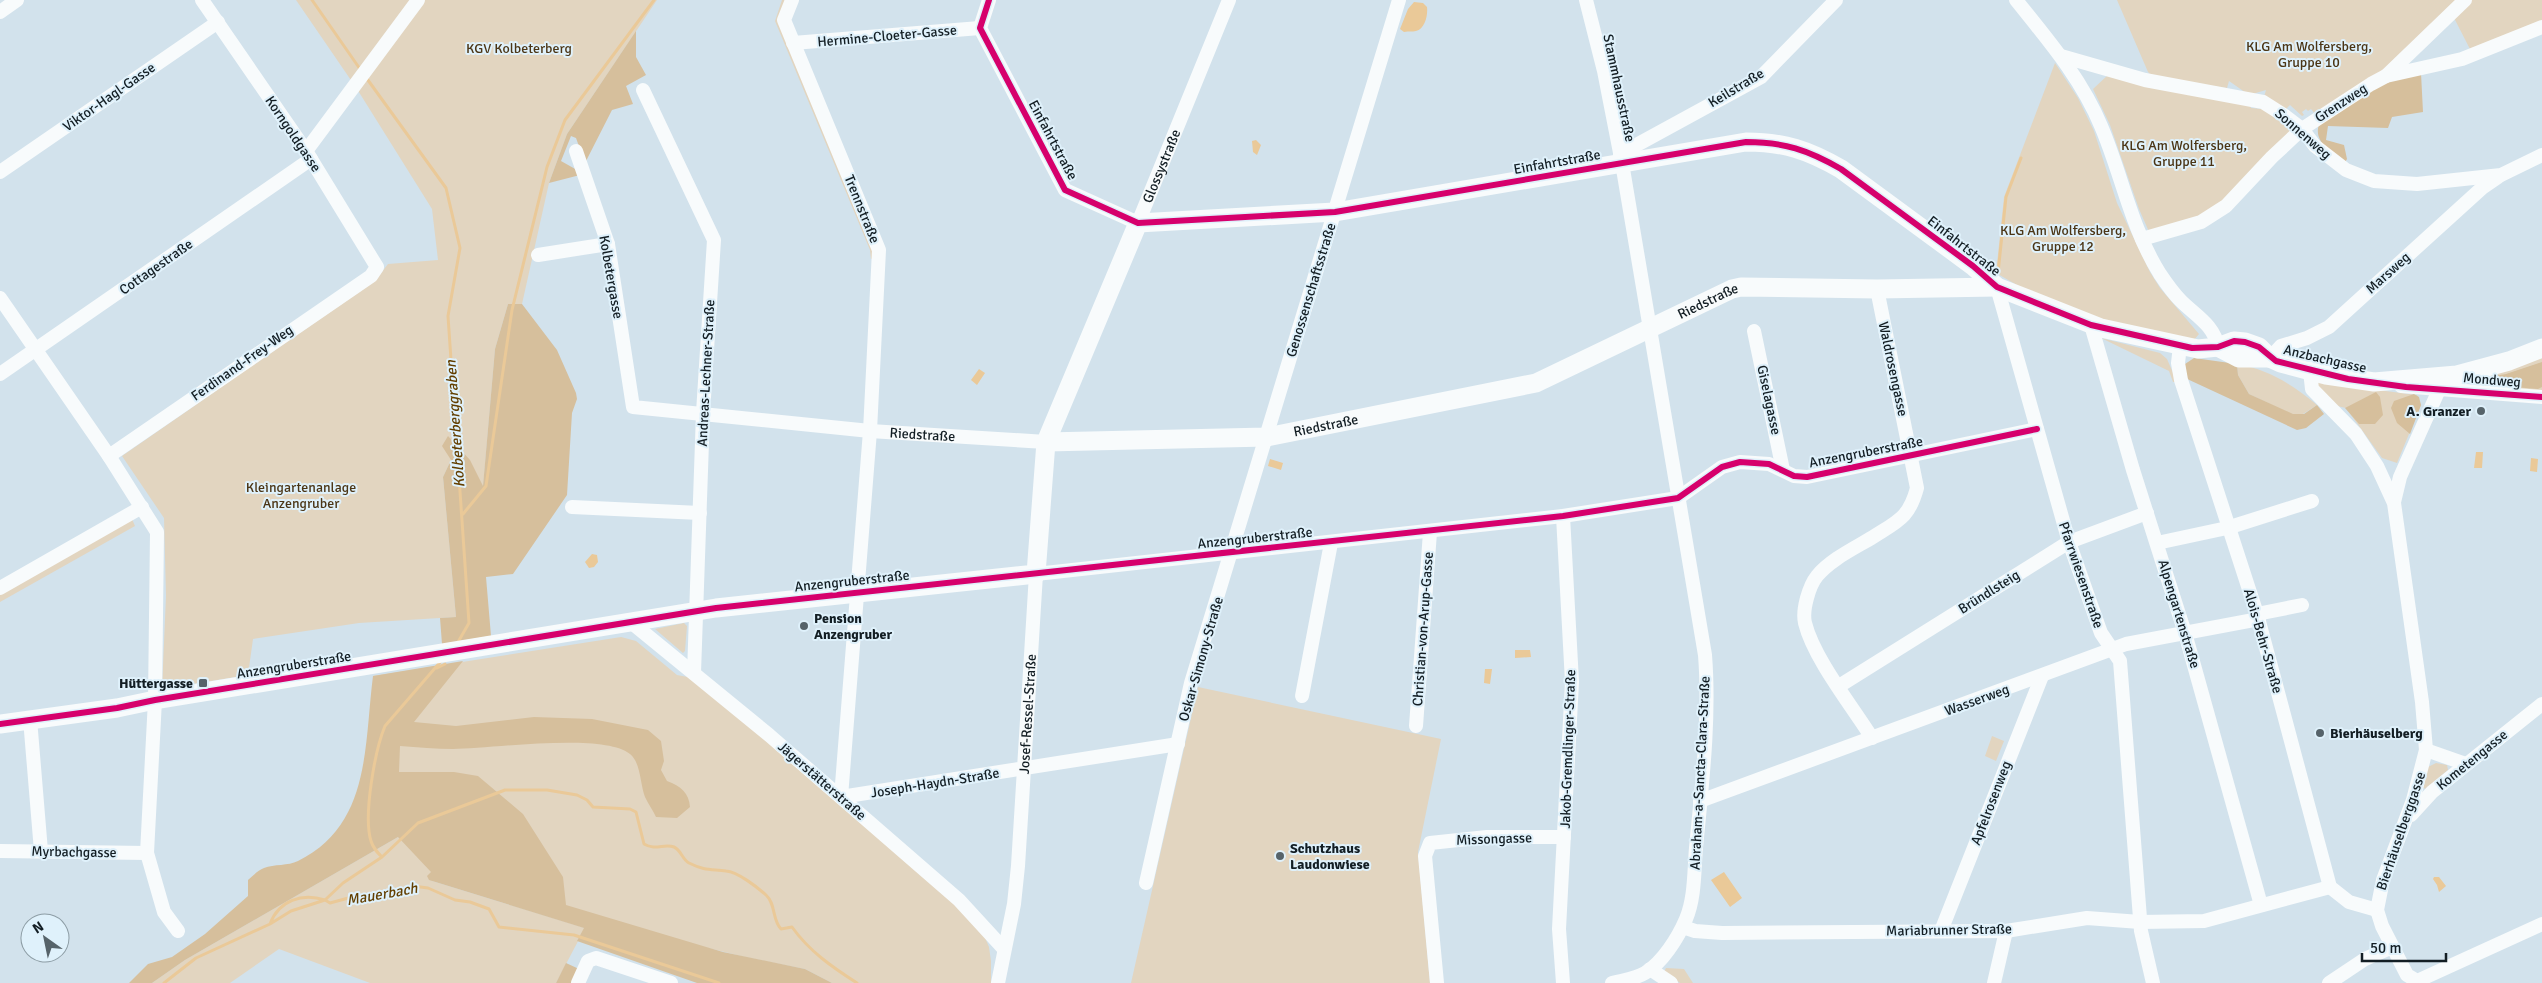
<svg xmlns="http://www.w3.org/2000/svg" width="2542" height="983" font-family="Signika,sans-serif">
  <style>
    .green { fill: #e2d5c0 }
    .forest { fill: #d6bf9c }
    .water { fill: #eac998 }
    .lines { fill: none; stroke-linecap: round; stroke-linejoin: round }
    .stream { stroke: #eac998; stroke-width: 3 }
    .street { stroke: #f8fbfc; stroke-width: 14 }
    .secondary { stroke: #f8fbfc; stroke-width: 19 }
    .cycleway-casing { stroke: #dff1fb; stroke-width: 9 }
    .cycleway { stroke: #d6006c; stroke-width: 6 }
    .poi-dot { fill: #56636a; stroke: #dff1fb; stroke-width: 2 }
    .labels { text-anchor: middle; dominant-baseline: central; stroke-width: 4; stroke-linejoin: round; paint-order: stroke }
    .street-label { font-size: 14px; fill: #131e24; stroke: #dff1fb }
    .park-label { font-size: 14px; fill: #4b3515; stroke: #dff1fb }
    .poi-label { font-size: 14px; font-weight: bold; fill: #131e24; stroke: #dff1fb; text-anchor: start }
    .water-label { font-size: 15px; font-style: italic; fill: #633f01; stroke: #dff1fb }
  </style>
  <rect width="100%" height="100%" fill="#d2e2ec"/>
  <path class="green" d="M296,0H657L567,134L549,183L522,304H508L495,349L483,487L451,460L443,477L456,617L359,623L253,639L248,675L162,689L166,596L164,518L122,456L375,281L388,264L438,260L432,209L357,89Z
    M782,0H786L779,17L874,249L873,258L871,259L870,250L775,21Z
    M2117,0H2460L2397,62L2316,115L2311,109L2308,111L2306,109L2302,112L2304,115L2302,116L2290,105L2286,109L2264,97L2266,90L2249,95L2229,81L2227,88L2154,78L2148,72Z
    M2470,0H2542V23L2472,53L2453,16Z
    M2055,63L2078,98L2094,131L2117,203L2150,272L2160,288L2199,334L2194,340L2116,324L2038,297L1996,273L2004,197Z
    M2109,74L2250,104L2251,108L2262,109L2296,129L2211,213L2150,234L2139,209L2110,125L2093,89Z
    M2101,338L2160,353L2167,359L2177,382H2173L2169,371Z
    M2542,358V392L2474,384L2476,380L2484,377Z
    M2237,364C2270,370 2293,385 2317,405L2303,414L2293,415L2249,394L2238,375Z
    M2315,382L2417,395L2421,405L2397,463L2382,458L2346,408L2337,406L2316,386Z
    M132,519L135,526L0,602V594Z
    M684,623L687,626L685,651L683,653L655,629Z
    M621,637L636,641L677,675L693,678L935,884L984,935L989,947L991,961V983H832L805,969L745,957L429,880L585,928L556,983H370L279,949L230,983H152L185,960L398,837L373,676Z
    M1198,687L1441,739L1418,852L1430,983H1131Z
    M1992,736L2004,741L1996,761L1985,756Z
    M2436,763L2447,765L2448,770L2425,789L2423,787L2428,767Z
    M1666,968L1684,969L1693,983H1680L1664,972Z"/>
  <path class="forest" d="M636,31V57L646,75L626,86L633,104L612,110L585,163L576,138L571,136L561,161L577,170L580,175L549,183L567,134Z
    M2421,73L2423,112L2392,117L2388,128L2328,126L2326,140L2344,145L2347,159L2344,164C2332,152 2311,141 2320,122L2378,85Z
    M508,304H522L557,350L576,393L577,399L572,413L567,495L513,574L486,577L491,636L442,644L440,618L456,617L443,477L451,460L442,446L448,436L470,460L483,486L495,349Z
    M2194,358L2237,364L2238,375L2249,394L2293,414H2304L2317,405L2324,414L2306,428L2297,430L2185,378V364Z
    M2542,362V387L2538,389L2478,384L2483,378L2506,374Z
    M2376,392L2380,397L2383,415L2375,424H2359L2345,408Z
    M2414,394L2419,397L2421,405L2410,434L2397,423L2391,408L2394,401Z
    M463,661L414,722L456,726L534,717L592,719L648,730L661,741L664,761L661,770L667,781C681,786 689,793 690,807L677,818L656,817C653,810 648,804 645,797C640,784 641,763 630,754C603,732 490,749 453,749C436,749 418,747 400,746L399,772H454L478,776L523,814L563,877L566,905L723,952L805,969L832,983H697L577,941L584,928L429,880L427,876L431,872L398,837L185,960L152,983H129L148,964L172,957L205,934L248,896V880C253,876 258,870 264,868C274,864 288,866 298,861C371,825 364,746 373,676Z
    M566,963L579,969L572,983H556Z"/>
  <path class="water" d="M1414,2L1423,3L1427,7C1428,15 1425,29 1416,31C1412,32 1409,31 1404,32L1400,29L1408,9Z
    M1256,140L1261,145L1257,155L1253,152L1252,141Z
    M979,369L985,373L977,385L971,380Z
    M2476,452H2483L2482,468H2474Z
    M2531,458L2538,459L2537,472L2530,471Z
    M1270,459L1283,463L1281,470L1268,466Z
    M592,554L597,555L598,562L594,567L589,568L585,562Z
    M1515,650H1530L1531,657L1515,658Z
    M1485,669H1492L1490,684L1484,683Z
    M1724,872L1742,898L1730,907L1711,880Z
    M2434,877H2439L2446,886L2439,892L2437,885L2433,879Z"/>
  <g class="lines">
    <path class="stream" d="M312,0L360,69
      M365,76L446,188L460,248L448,316L469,623L458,642
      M1998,273L2006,197L2021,158
      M463,514L486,486L512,310L547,167L565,120L654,0
      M437,668L445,664
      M382,857C377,852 373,848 371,841C363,816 375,750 385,726L442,660
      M270,924C279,900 302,893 325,900L343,883L382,857L418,823L505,790H547L577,795L587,800L593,807L630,809L636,812L644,844C656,851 664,843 674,847C681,850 682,859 689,863C705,871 711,869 726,871C738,872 757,887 766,895C776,904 772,920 781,929L792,927C809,951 832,967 857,983
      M164,983L196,958L270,924L291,911L325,900L330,903L352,897L379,896L413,886L428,888L455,900L470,902L489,909L499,927L574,935L719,983"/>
    <g class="street">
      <path d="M792,0L784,20L879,250L870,431L841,797L1178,744"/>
      <path id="s1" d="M989,0L980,28L1065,190L1138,223L1229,0"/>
      <path d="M1586,0L1604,71L1622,163L1705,655C1710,718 1702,784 1696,848C1694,871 1695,898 1686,919C1678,938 1662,963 1645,973C1635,979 1623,980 1612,983"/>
      <path d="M2016,0C2048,40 2081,78 2101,126C2122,175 2131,228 2160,274C2166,283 2173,293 2181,301C2196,316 2214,325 2218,347"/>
      <path d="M0,12L17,0"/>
      <path d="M793,43L980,28"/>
      <path d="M2061,56L2145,80L2263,102L2285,116L2302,129L2315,146L2346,170L2374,181L2417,184L2501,175L2542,155"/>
      <path d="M2386,76L2465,0"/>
      <path d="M643,90L714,240L703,413L694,673"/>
      <path d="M306,151L418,0"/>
      <path id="s2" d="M576,151L608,244L633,407L870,431L1046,442"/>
      <path d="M1620,154L1761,77L1836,0"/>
      <path d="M0,172L218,22"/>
      <path d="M2142,239L2201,222L2226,206L2272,157L2302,129L2371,84L2386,76L2462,59L2542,27"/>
      <path d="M538,255L608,244"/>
      <path d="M1997,287L2069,542L2101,633L2120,661L2141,931L2153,983"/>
      <path d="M0,298L109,456L157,532L155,700L147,853L164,912L178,931"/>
      <path d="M2091,325L2133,470L2185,633L2261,905"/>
      <path d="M1754,331L1783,470"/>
      <path d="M2180,346L2178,363L2181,380L2257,614L2330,887L2349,902L2377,910"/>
      <path d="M2270,358L2281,346L2307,338L2329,327L2482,188L2498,177"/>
      <path d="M2310,371L2312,389L2356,434L2377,466L2394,503L2422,702L2426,750L2413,800L2383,880L2377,910L2382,926L2407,975L2417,981L2542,924"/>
      <path d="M0,374L311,159"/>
      <path d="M2401,386L2542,397"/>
      <path d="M109,456L371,276L377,267L306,151L202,0"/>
      <path d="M2394,502L2400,477L2442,383"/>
      <path d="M572,507L700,513"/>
      <path d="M2157,543L2227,528L2312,501"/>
      <path d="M0,588L142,507"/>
      <path d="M2257,614L2302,605"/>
      <path d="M632,623L769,735L959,900L1004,949"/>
      <path d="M1839,686L2069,542L2147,513"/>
      <path d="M1302,696L1331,543"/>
      <path d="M30,719L41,851"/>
      <path d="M1416,726L1430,532"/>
      <path d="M1872,738C1852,706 1814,659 1805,623C1802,610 1809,586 1817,576C1831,559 1855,548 1873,537C1898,521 1909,518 1917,488L1877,289"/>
      <path d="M2426,750L2466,764"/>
      <path d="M1700,801L2126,644L2259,619"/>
      <path d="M2411,815L2432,792L2542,704"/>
      <path d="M0,851L147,853"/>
      <path d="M1146,883L1191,683L1399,0"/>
      <path d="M1683,927L1695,931L1722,933L2006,931L2087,918L2140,922L2204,921L2330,887"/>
      <path d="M1941,931L2042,676"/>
      <path d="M1650,969L1671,983"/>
      <path d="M578,983L588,961L596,958L671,983"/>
      <path id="s3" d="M998,983L1014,904L1018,866L1036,574L1563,516L1678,498L1722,467L1740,462L1769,464L1794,476L1807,477L2037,429"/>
      <path d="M1437,983L1425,856L1430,843L1487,837H1564"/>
      <path d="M1563,983L1559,929L1572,682L1563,516"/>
      <path d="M1994,983L2006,931"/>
      <path d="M2329,983L2365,959L2392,947"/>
    </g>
    <g class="secondary">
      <path d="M2218,347L2239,358H2270"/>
      <path id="s4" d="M1046,442L1267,437L1536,383L1732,289L1741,287L1877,289L1997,287"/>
      <path d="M0,724L117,708L155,700L716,608L1036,574L1046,442L1138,223L1335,212L1746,142C1784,142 1808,150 1841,169L1973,266L1997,287L2101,328L2198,349L2218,347L2234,341L2245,342L2259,347L2270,358L2281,363L2326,375L2374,382L2457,375L2509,361L2542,348"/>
    </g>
    <defs>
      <path id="cycleway" d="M989,0L980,28L1065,190L1138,223L1335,212L1746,142C1784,142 1808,150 1841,169L1973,266L1997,287L2091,325L2192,348L2218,347L2234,341L2245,342L2259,347L2276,361L2348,379L2406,387L2542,397
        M0,724L117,708L155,700L716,608L1563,516L1678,498L1722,467L1740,462L1769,464L1794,476L1807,477L2037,429"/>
    </defs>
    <use href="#cycleway" class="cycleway-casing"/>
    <use href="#cycleway" class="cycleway"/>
  </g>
  <g class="poi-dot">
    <circle cx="2481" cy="411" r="5"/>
    <circle cx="804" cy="626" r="5"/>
    <rect x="198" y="678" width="10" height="10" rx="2.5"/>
    <circle cx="2320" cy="733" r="5"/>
    <circle cx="1280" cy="856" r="5"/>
  </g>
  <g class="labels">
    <g class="street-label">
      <text transform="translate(887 36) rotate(-5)">Hermine-Cloeter-Gasse</text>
      <text transform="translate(1619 88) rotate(78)">Stammhausstraße</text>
      <text transform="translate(1736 88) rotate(-31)">Keilstraße</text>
      <text transform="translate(109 97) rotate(-35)">Viktor-Hagl-Gasse</text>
      <text transform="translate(2341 103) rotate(-33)">Grenzweg</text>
      <text transform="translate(293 134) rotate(56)">Korngoldgasse</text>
      <text transform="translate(2303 134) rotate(41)">Sonnenweg</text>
      <text transform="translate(1053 140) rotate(62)">Einfahrtstraße</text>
      <text transform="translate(1557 162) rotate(-10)">Einfahrtstraße</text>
      <text stroke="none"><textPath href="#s1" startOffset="354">Glossystraße</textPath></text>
      <text transform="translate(862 209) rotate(68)">Trennstraße</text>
      <text transform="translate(1964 246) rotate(38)">Einfahrtstraße</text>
      <text transform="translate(156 267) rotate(-35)">Cottagestraße</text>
      <text transform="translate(2388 273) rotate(-42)">Marsweg</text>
      <text transform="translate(611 277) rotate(80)">Kolbetergasse</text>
      <text transform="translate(1311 290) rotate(-73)">Genossenschaftsstraße</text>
      <text stroke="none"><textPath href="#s4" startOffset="686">Riedstraße</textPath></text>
      <text transform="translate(2325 359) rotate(13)">Anzbachgasse</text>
      <text transform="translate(242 363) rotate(-35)">Ferdinand-Frey-Weg</text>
      <text transform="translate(1893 369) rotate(78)">Waldrosengasse</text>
      <text transform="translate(706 373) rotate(-87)">Andreas-Lechner-Straße</text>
      <text transform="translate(2492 380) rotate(5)">Mondweg</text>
      <text transform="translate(1769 400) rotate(78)">Giselagasse</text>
      <text stroke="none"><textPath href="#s4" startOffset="281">Riedstraße</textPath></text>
      <text stroke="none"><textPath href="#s2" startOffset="554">Riedstraße</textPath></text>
      <text transform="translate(1866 452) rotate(-11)">Anzengruberstraße</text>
      <text transform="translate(1255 538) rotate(-6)">Anzengruberstraße</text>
      <text transform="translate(2081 575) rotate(71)">Pfarrwiesenstraße</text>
      <text transform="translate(852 581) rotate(-6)">Anzengruberstraße</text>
      <text transform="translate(1989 592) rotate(-32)">Bründlsteig</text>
      <text transform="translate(2179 614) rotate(73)">Alpengartenstraße</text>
      <text transform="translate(1423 629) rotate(-86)">Christian-von-Arup-Gasse</text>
      <text transform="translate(2263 641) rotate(74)">Alois-Behr-Straße</text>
      <text transform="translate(1201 659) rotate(-74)">Oskar-Simony-Straße</text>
      <text transform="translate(294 665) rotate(-9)">Anzengruberstraße</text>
      <text transform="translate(1977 700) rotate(-20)">Wasserweg</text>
      <text stroke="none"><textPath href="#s3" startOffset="271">Josef-Ressel-Straße</textPath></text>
      <text transform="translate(1568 749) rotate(-88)">Jakob-Gremdlinger-Straße</text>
      <text transform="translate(2472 760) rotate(-39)">Kometengasse</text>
      <text transform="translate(1700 773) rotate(-87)">Abraham-a-Sancta-Clara-Straße</text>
      <text transform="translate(822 781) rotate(41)">Jägerstätterstraße</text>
      <text transform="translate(935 783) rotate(-9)">Joseph-Haydn-Straße</text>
      <text transform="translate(1991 803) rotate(-69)">Apfelrosenweg</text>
      <text transform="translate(2401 831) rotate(-71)">Bierhäuselberggasse</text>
      <text transform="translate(1494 839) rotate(-2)">Missongasse</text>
      <text transform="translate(74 852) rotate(1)">Myrbachgasse</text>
      <text transform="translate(1949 930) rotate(-1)">Mariabrunner Straße</text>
    </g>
    <g class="park-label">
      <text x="2309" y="46">KLG Am Wolfersberg,<tspan x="2309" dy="16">Gruppe 10</tspan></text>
      <text x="519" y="48">KGV Kolbeterberg</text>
      <text x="2184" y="145">KLG Am Wolfersberg,<tspan x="2184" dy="16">Gruppe 11</tspan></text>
      <text x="2063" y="230">KLG Am Wolfersberg,<tspan x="2063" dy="16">Gruppe 12</tspan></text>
      <text x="301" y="487">Kleingartenanlage<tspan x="301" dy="16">Anzengruber</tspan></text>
    </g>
    <g class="poi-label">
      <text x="2471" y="411" text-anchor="end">A. Granzer</text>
      <text x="814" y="618">Pension<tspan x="814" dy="16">Anzengruber</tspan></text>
      <text x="193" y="683" text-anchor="end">Hüttergasse</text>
      <text x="2330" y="733">Bierhäuselberg</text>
      <text x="1290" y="848">Schutzhaus<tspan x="1290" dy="16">Laudonwiese</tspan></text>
    </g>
    <g class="water-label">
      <text transform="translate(455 424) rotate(-94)">Kolbeterberggraben</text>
      <text transform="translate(382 894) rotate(-10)">Mauerbach</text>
    </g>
  </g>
  <g transform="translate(45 938) rotate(327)"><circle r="24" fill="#dff1fb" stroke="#8d9da5"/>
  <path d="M0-4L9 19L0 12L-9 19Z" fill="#56636a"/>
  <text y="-8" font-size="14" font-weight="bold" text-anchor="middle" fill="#131e24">N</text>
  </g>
  <path d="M2362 953v8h84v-8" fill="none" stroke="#131e24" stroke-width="2.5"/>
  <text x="2370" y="953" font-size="15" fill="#131e24" stroke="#dff1fb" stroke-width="4" paint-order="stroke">50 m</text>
</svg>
